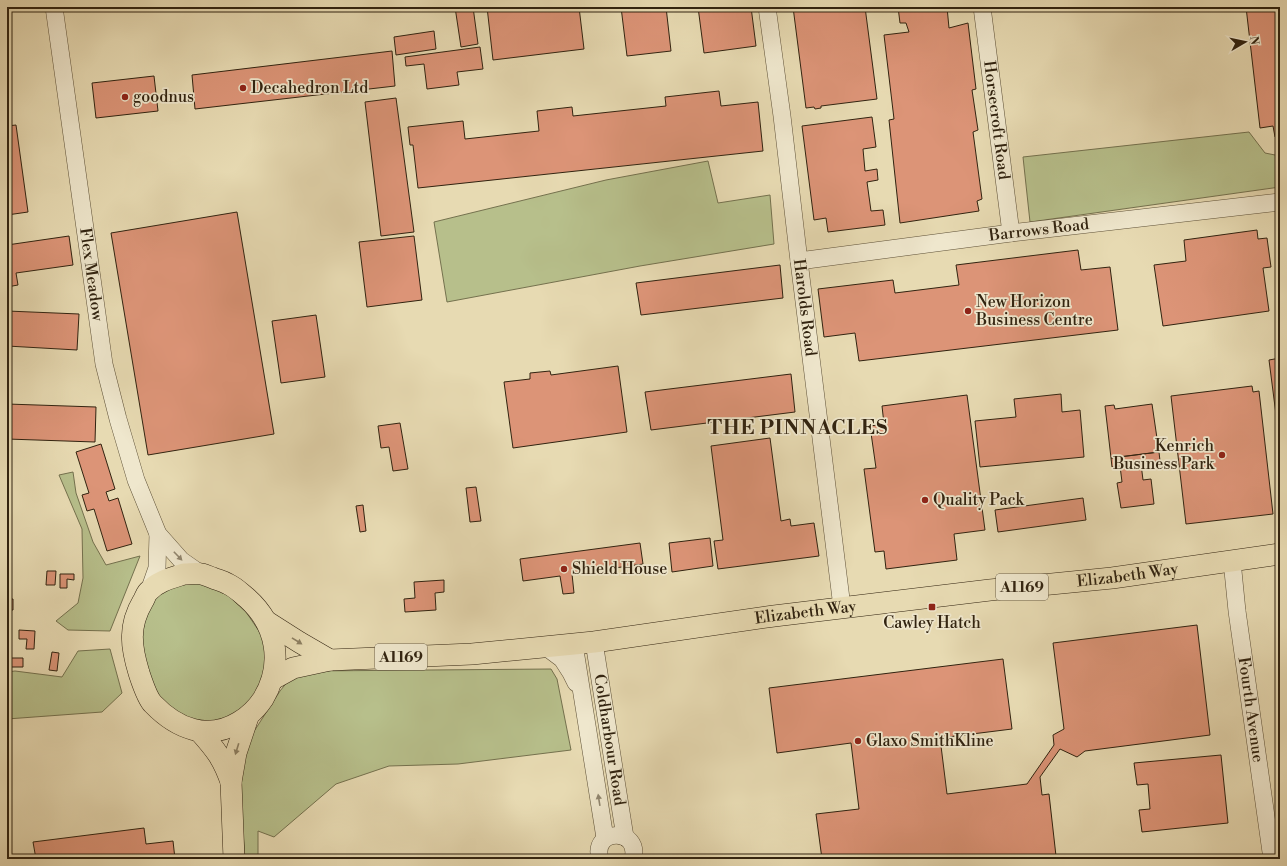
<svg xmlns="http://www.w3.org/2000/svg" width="1287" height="866" font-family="'Libre Bodoni',serif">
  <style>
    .green { fill: #b7bf8b; stroke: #74714e }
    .building { fill: #dc9477; stroke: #312310 }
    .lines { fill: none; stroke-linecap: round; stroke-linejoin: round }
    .minor-casing { stroke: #5e5138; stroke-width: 18 }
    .major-casing { stroke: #312310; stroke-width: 22 }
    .minor { stroke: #efe7cd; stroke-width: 17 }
    .major { stroke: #e7dab2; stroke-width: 21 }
    .oneway { fill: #90856e }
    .oneway2 { fill: #8c7e61 }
    .poi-dot { fill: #8f2418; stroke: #efe7cd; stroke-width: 1.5 }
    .labels { text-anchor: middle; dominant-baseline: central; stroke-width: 3.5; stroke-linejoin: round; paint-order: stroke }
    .shield { fill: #efe7cd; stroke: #6a5e49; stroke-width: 1 }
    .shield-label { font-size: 15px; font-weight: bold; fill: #312310 }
    .poi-label { font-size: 16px; fill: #312310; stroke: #efe7cd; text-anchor: start }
    .street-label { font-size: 16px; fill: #312310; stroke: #efe7cd }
    .district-label { font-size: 20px; font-weight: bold; letter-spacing: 1px; fill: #312310; stroke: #efe7cd }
  </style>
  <rect width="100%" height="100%" fill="#e7dab2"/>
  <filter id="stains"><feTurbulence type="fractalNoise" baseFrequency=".005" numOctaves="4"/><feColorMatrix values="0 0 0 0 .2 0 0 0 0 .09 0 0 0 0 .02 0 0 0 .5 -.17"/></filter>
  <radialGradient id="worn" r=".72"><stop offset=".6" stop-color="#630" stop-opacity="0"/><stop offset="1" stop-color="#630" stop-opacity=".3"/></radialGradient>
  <path class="green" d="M1249,132L1265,153L1280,156V187L1030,222L1023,157Z
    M708,161L718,203L770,195L774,244L640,266L447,302L434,222L606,180Z
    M73,472L76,493L93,542L106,565L140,556L110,631L68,630L56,621L78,603L83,578L82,529L59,475Z
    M186,583H202L215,588L229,596L246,612L263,637L266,646L265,678L254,695L238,714L209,724L181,719L154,690L139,655L147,606L157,596L171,587Z
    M110,649L122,693L102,712L7,719V672L15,671L62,677L78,651Z
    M551,669L557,679L571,750L458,764L389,766L336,784L274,837L258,831V859H245L240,793L239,761L251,736L280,691L292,676L309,671Z"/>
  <path class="building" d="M455,7H473L478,44L461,47Z
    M487,7H579L584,49L493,60Z
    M621,7H666L671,51L627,56Z
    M698,7H751L756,46L704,53Z
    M793,7H865L877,99L821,106V108L815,109L814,107L806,108Z
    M898,7H947L949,28L968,23L976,89L972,90L978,130L973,132L982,199L977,201L979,211L900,223L889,120L894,119L884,35L909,32L906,23H900Z
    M1246,7H1280V137H1275L1273,126L1260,128Z
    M434,31L436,49L396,55L394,37Z
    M480,47L483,69L457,72L459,85L427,89L424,64L406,66L405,57Z
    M392,51L395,86L195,109L192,75Z
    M154,76L158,111L96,118L92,83Z
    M719,91L721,106L758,102L763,151L418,188L413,145H410L408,127L463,121L465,139L539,131L537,111L572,107L573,116L666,106L665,97Z
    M396,98L414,232L381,236L365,102Z
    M872,117L876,147L863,149L865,171L877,169L878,180L867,182L871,211L883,210L885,225L828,232L826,218L814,220L802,126Z
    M16,125L28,212L7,215V126Z
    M237,212L274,434L148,455L111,233Z
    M1257,230L1258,239L1267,238L1271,267L1263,268L1269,311L1163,326L1154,265L1186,261L1184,240Z
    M69,236L73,265L16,273L18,285L7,287V245Z
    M414,236L422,300L367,307L359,242Z
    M1078,250L1081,270L1110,267L1118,330L859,361L855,333L824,337L818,289L893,280L895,293L959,285L956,265Z
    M780,265L783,298L641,315L636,283Z
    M7,311L79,314L77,350L7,346Z
    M316,315L325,377L281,383L272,321Z
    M1280,323V353L1276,324Z
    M1280,358V446L1269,360Z
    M618,366L627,432L513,448L504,382L530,379V373L550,371L551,375Z
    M791,374L795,412L651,430L645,392Z
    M1252,386L1253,392L1259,391L1273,514L1186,524L1171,396Z
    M1061,394L1062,412L1080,410L1084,457L980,467L975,421L1016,417L1014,399Z
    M967,395L985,530L954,534L957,560L886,569L884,551L875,552L864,469L876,468L870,426L884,424L882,406Z
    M7,404L96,407L95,442L7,439Z
    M1152,404L1159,452L1111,458L1105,406L1114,405L1115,409Z
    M400,423L408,469L393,471L389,447L381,448L378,426Z
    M770,438L781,521L790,519L791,526L814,523L819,556L718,569L714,541L723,540L711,446Z
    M101,444L115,489L106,492L109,501L118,498L132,544L107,551L94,509L87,511L82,495L89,493L76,452Z
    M1159,452L1160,461L1112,467L1111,458Z
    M1141,464L1143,480L1151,479L1154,504L1121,508L1117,483L1122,482L1120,466Z
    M476,487L481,521L470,522L466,488Z
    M1083,498L1086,520L998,532L995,510Z
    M363,505L366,531L360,532L356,506Z
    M710,538L713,566L672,572L669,543Z
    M640,543L643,564L572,574L574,593L563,594L560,576L523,581L520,559Z
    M47,571H56L55,585H46Z
    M60,574H74V580L67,579V588H60Z
    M444,580V592L435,593L436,610L405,612L404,599L415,598L414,582Z
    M7,591V599H13V610H7Z
    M1197,625L1210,735L1085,751L1077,757L1060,749L1040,777L1042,795L1049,794L1056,856L1033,859H822L816,814L859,809L851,743L777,753L769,688L1003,659L1012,729L940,738L947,794L1027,784L1054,745L1053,735L1064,729L1053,643Z
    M19,630L35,631L34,649H26L27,639H19Z
    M52,652L59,653L57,671L49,670Z
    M7,658H23V667H7Z
    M1221,755L1228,823L1142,832L1139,810L1150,809L1148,784L1137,785L1134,763Z
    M144,828L146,844L173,841L175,859H36L33,842Z"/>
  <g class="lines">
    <defs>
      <g id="minor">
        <path id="s1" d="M54,7L104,364L118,419L136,480L158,534L181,560L201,574"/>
        <path id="s2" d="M767,7L782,116L799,261L842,607"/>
        <path id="s3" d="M982,7L1011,233"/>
        <path id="s4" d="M799,261L1011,233L1280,202"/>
        <path id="s5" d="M1232,561L1237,611L1272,859"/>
        <path d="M149,591L157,568L158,534"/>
        <path id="s6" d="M594,642L625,837"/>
        <path d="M574,644L605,838"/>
        <path d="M546,647L562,659L571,673L576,683"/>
        <path d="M600,859C591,828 641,827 633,859"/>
      </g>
      <g id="major">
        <path d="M184,574C190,574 197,573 202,574C206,575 210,577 213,578C218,580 223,581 228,584C235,587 241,593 247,598C277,625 284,664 263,699C257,708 249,716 239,722C208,741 177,729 153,704C147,698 142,682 139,673C131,647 128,626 143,601C145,598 146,593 149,591C158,581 172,578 184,574Z"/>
        <path d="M266,621L299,642L330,660"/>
        <path id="s7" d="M273,679L293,668L330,660L472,654L594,642L774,616L990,590L1112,578L1280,554"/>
        <path d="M200,732C216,750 223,759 231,782"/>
        <path d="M234,859L231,782L236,753L248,717"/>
      </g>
    </defs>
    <use href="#minor" class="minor-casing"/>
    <use href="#major" class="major-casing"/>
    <use href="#minor" class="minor"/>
    <use href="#major" class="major"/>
  </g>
  <defs><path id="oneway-solid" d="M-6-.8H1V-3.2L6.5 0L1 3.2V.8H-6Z"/></defs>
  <g class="oneway">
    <use href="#oneway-solid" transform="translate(178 556) rotate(46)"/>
    <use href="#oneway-solid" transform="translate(599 800) rotate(-99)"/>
  </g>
  <g class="oneway2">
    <use href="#oneway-solid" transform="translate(297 641) rotate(32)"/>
    <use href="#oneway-solid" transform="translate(237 749) rotate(107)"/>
  </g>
  <g class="poi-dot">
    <circle cx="243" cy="88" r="4"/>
    <circle cx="125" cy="97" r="4"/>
    <circle cx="968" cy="311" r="4"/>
    <circle cx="1222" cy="455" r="4"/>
    <circle cx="925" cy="500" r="4"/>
    <circle cx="564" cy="569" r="4"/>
    <rect x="928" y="603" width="8" height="8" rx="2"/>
    <circle cx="858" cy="741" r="4"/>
  </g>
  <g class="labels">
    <g class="shield">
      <rect x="996" y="574" width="52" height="26" rx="3"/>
      <rect x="375" y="644" width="52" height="26" rx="3"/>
    </g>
    <g class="shield-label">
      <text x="1022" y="587">A1169</text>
      <text x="401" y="657">A1169</text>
    </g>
    <g class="poi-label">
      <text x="251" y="88">Decahedron Ltd</text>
      <text x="133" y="97">goodnus</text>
      <text x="976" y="302">New Horizon<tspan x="976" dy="18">Business Centre</tspan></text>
      <text x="1214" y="446" text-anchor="end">Kenrich<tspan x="1214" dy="18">Business Park</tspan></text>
      <text x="933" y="500">Quality Pack</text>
      <text x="572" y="569">Shield House</text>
      <text x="932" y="623" text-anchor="middle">Cawley Hatch</text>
      <text x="866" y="741">Glaxo SmithKline</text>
    </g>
    <g class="street-label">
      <text stroke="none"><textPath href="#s3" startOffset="114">Horsecroft Road</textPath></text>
      <text stroke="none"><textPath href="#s4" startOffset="242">Barrows Road</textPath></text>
      <text stroke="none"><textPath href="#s1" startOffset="270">Flex Meadow</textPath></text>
      <text stroke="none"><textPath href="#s2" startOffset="303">Harolds Road</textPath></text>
      <text stroke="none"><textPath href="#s7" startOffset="863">Elizabeth Way</textPath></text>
      <text stroke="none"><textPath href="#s7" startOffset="539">Elizabeth Way</textPath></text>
      <text stroke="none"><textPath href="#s5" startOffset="150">Fourth Avenue</textPath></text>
      <text stroke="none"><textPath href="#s6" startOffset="99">Coldharbour Road</textPath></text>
    </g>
    <g class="district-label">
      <text x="798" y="428">THE PINNACLES</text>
    </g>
  </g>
  <rect width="1287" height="866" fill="none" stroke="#e7dab2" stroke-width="24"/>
  <rect x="8" y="8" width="1271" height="850" fill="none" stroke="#312310" stroke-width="2"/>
  <rect x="12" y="12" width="1263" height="842" fill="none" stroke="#312310"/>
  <g transform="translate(1245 42) rotate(81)" stroke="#efe7cd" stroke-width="3" paint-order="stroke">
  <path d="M0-3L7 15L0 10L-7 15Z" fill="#312310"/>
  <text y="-6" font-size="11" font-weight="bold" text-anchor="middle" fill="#312310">N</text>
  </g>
  <rect width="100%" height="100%" filter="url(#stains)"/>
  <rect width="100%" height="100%" fill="url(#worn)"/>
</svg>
